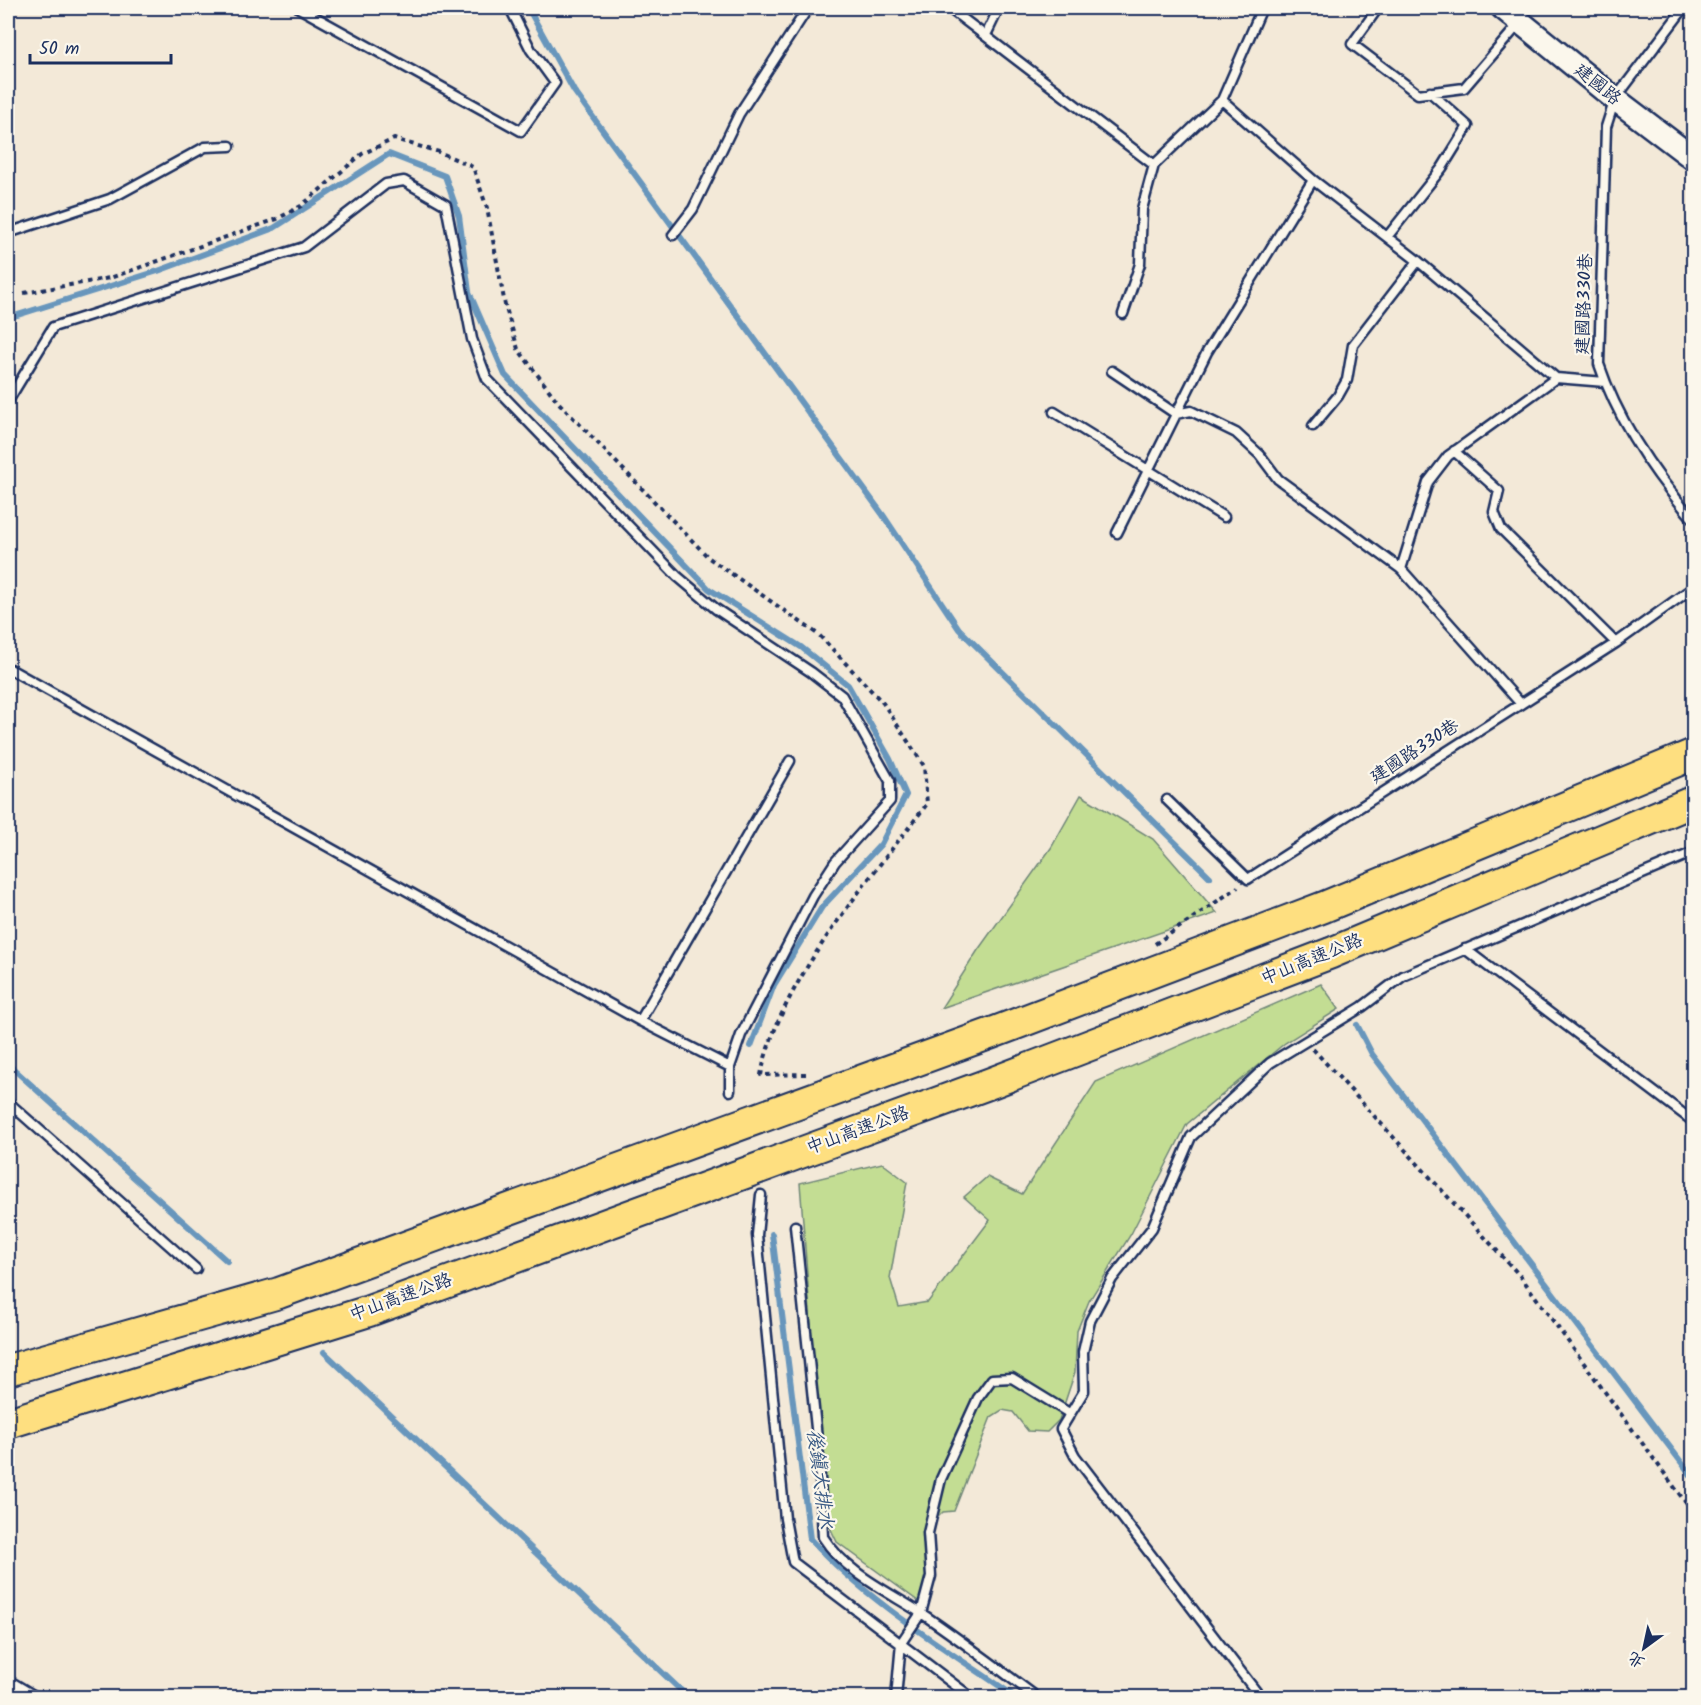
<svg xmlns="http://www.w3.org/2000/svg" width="1701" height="1705" font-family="Kalam,'LXGW WenKai TC',sans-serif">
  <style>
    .green { fill: #c3dd93; stroke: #6f8678; stroke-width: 1.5 }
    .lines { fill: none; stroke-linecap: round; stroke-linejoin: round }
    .stream { stroke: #6796bc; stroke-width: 6 }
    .lane-casing { stroke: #1b2f5e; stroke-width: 13 }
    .secondary-casing { stroke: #1b2f5e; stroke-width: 27 }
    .highway-casing { stroke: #1b2f5e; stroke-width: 34 }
    .path { stroke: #1b2f5e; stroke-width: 4; stroke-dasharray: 4.5 4.5; stroke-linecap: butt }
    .lane { stroke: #fbf7ec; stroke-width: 8 }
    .secondary { stroke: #fbf7ec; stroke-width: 22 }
    .highway { stroke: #fedf80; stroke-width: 30 }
    .labels { text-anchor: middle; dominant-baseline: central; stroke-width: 4.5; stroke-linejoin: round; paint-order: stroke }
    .street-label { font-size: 18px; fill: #1b2f5e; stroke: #fbf7ec }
    .water-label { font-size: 20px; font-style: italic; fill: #3a5a85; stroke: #fbf7ec }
  </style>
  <rect width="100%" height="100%" fill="#f3e9d8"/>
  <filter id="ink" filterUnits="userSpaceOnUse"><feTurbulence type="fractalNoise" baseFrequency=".0167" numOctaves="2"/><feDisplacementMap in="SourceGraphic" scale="12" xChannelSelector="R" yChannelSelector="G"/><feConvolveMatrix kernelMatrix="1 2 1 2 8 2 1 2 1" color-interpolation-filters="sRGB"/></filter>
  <g filter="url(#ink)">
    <path class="green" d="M1081,795L1153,839L1217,913L941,1008L978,950L1051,848Z
      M1321,984L1339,1009L1285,1043L1187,1124L1131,1234L1089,1301L1077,1331L1075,1372L1059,1420L1047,1432L1028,1431L1013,1412L1002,1410L991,1417L954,1511L943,1512L932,1523L927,1593L918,1601L837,1542L826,1519L800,1183L882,1163L907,1182L890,1278L899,1307L928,1302L990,1220L964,1197L987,1177L1022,1194L1096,1082Z"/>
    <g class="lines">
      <path class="stream" d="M528,8L574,91L883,515L959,629L1210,877
        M8,318L158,271L274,228L389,154L445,176L459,216L469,292L505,375L709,589L801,647L848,685L890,759L906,795L881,844L822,907L774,985L751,1046
        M1357,1025L1372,1054L1694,1479
        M8,1064L227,1261
        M772,1234L810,1539C869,1603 946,1649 1017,1698
        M324,1352L689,1698"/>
      <defs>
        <path id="lane" d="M299,8L521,131L555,83L531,50L510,8
          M949,8L1154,165L1222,100L1262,8
          M1378,8L1352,44L1418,94L1464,88L1519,24
          M1684,8L1615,99L1606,127L1599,364C1618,421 1655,475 1694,520
          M986,35L999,8
          M1222,100L1313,180L1418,261L1556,378L1605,382
          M8,233L110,199L205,147L230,146
          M673,235L693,209L739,114L808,8
          M1387,237L1442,168L1468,126L1430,92
          M1123,314L1140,264L1142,209L1154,165
          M1112,371L1176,414L1191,411L1236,433L1260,455L1278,479L1401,569L1521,704
          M8,401L53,327L304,247L386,184L404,181L446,205L472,339L487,379L677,576L716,609L811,672L842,696L890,781V801L835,862L813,896L741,1035L730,1067V1091
          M1054,412L1224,517
          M1313,426L1338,396L1347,380L1353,345L1418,261
          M1454,451L1499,491L1494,512L1501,529L1616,643
          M1117,533L1207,352L1313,180
          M1401,569L1428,482L1448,456L1556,378
          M8,668L640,1021L730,1067
          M1167,800L1248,879L1616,643L1694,587
          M1465,949L1694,1122
          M640,1021L790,761
          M8,1102L196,1269
          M761,1195L757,1235L785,1519L793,1562L972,1698
          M795,1226L819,1457L823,1537C846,1573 887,1591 921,1613C961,1640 999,1669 1038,1698
          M8,1680L38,1698
          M896,1698L901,1643L921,1613L931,1576L928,1533L941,1479L978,1398L992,1379L1012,1378L1069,1413
          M1261,1698L1075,1456L1061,1429L1084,1391L1083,1352L1090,1321L1112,1279L1152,1228L1191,1137L1270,1063L1362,1007L1403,976L1694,852"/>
        <path id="secondary" d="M1503,8L1615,99L1694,159"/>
        <path id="highway" d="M8,1370L279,1293L992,1033L1324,907L1694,754
          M8,1423L369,1311L991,1083L1331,953L1694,801"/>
      </defs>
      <use href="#lane" class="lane-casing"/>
      <use href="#secondary" class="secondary-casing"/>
      <use href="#highway" class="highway-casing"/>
      <path class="path" d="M24,293L110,278L277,219L301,206L362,154L394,139L439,152L473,167L487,208L505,305L518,349L558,402L709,558L819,635L883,703L924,766L927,804C870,879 779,982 761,1075L806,1074
        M1155,944L1238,887
        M1313,1049L1521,1277L1694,1514"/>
      <use href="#lane" class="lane"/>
      <use href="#secondary" class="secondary"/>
      <use href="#highway" class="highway"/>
    </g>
  </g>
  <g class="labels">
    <g class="street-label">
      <text transform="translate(1597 85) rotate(39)">建國路</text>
      <text transform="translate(1585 304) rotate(-88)">建國路330巷</text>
      <text transform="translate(1415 752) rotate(-33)">建國路330巷</text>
      <text transform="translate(1312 960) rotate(-22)">中山高速公路</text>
      <text transform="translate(858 1131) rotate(-20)">中山高速公路</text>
      <text transform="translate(401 1298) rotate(-20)">中山高速公路</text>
    </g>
    <g class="water-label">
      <text transform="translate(819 1479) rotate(83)">後鎮大排水</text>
    </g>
  </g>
  <rect width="1701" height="1705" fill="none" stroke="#fbf7ec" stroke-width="30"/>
  <rect x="15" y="15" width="1671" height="1675" fill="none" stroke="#1b2f5e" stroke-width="2" filter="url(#ink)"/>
  <g transform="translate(1644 1648) rotate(213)" stroke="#fbf7ec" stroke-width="4.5" paint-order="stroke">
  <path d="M0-4.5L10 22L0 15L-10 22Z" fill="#1b2f5e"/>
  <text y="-9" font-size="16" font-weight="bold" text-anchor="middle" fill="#1b2f5e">北</text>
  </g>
  <path d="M30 54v9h141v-9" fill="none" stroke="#1b2f5e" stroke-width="3"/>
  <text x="39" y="54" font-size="18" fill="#1b2f5e" stroke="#fbf7ec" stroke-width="4.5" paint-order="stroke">50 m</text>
</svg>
